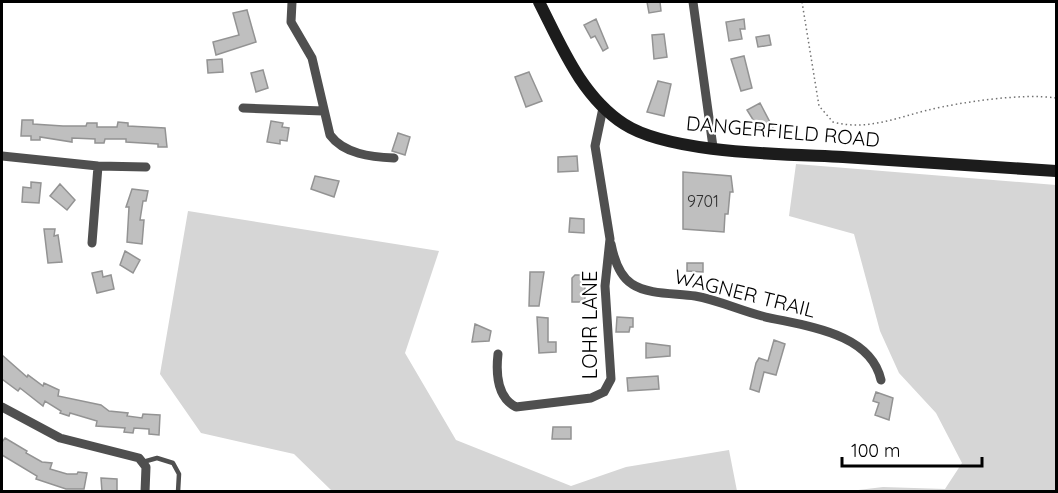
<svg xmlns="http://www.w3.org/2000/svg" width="1058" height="493" font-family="Quicksand,sans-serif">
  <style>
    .green { fill: #d6d6d6 }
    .building { fill: #bfbfbf; stroke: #939393; stroke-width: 1.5 }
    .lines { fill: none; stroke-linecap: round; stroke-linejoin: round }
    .path { stroke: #717171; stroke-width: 1.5; stroke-dasharray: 1.5 3; stroke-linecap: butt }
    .lane { stroke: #4f4f4f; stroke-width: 4.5 }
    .street { stroke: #4f4f4f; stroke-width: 9 }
    .secondary { stroke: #1c1c1c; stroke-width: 12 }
    .labels { text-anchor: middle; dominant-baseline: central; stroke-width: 4.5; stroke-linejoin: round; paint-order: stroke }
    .number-label { font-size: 16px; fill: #303030 }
    .street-label { font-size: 20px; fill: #000; stroke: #fff }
  </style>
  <rect width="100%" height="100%" fill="#fff"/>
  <path class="green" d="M796,164L1056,185V491H850L883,487L945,489L962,463L936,413L899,373L880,331L854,234L789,216Z
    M188,211L439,251L405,353L456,440L571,486L626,467L729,450L737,491H332L294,454L201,433L160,374Z"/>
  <path class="building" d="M647,2H660L661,11L649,13Z
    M247,10L256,42L216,55L213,42L239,35L233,13Z
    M596,19L608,48L603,51L595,36L591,38L584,25Z
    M744,19L745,29H740L742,39L729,41L726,22Z
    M664,34L667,57L654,59L652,35Z
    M769,35L771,45L758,47L756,37Z
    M744,56L752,88L741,91L731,59Z
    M222,59L223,72L208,73L207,60Z
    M263,70L268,88L256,92L251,73Z
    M529,72L542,101L526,107L515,77Z
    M658,81L671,84L664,116L647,112Z
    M760,103L773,128L762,134L747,110Z
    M22,120H33V124L63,126H86L87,123H97V127H117L118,122L128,123V126L165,128L167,147H158V144L126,142V139H105L104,143H95V139L72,138V142L40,137V140H31V136H21Z
    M271,121L283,123L282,127L289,128L287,141L280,140V144L267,142Z
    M398,133L410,137L405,155L392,151Z
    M577,156L578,171L558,172V157Z
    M683,172L731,176L733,192H730L728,214H725L724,232L683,229Z
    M315,176L339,181L334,197L311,189Z
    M31,182L41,183L39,203L22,202L23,187L31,188Z
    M60,184L75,200L67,210L50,196Z
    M132,189L148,191L146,201H143L140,220H144L142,244L127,242L129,207H126Z
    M570,218L584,219V233L569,232Z
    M44,229H55L54,236L58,235L62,262L48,263Z
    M125,251L140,260L133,273L120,265Z
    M687,263H703V272L687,271Z
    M102,271L103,277L111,275L114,289L97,293L92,273Z
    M530,272H544L539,306H529Z
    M575,275H582L585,279V302H572V278Z
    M537,317L548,318V342H556V352L539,353Z
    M617,317L633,318V327H630L629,332H616Z
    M475,324L491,331L489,341L472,342Z
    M774,340L785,344L776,375L764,372L759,392L750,389L756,363L759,358L768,361Z
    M646,343L670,346V356L646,358Z
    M2,355L27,377L28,375L43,386L44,383L59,390L58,396L101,405L109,411L128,413L127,416L142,418L143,414L160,415L159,435L149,434V429L134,428L133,433L124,432L125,428L96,426L97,421L70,413L69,416L60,413L61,411L45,401L43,406L20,388L18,391L2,379Z
    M658,376L659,389L628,391L627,378Z
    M876,392L893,398L889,420L875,415L879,403L873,401Z
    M553,427H571V439H552Z
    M5,438L27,451L26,453L42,462L52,463L50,469L67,474H77L78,472L87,473L84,489H66L36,479L37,476L2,455V442Z
    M101,478L117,479V492H102Z"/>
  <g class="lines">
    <path class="path" d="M802,2L819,106L833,122C866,131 896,118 928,110C962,102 1022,93 1056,98"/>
    <path class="lane" d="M143,462L157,458L173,463L179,474L178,492"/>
    <path class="street" d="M292,2L291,22L312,58L330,135C344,154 371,157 394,158
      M693,2L713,147
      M243,108L323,111
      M2,156L98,166L146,167
      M92,243L98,166
      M611,244C614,259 619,276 632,284C648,295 677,293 695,296C718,300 739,310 762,316C802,326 870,331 881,380
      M498,354C496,372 496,397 516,407L591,398L604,392L611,379L605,286L610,239L595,146L603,108
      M2,407L60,438L139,458L146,467L145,492"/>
    <path class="secondary" d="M539,2C561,45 581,96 624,124C670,154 785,154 843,157C914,161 985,166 1056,171"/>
  </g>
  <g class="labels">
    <g class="number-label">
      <text x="703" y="201">9701</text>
    </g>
    <g class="street-label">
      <text transform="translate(783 131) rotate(5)">DANGERFIELD ROAD</text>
      <text transform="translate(745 293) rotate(14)">WAGNER TRAIL</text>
      <text transform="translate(589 325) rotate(-90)">LOHR LANE</text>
    </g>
  </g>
  <rect width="1058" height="493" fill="none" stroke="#000000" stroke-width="6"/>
  <path d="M842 457v9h140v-9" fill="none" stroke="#000000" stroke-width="3"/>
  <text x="851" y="457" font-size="18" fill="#000000" stroke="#ffffff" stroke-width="4.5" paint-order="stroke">100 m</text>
</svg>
